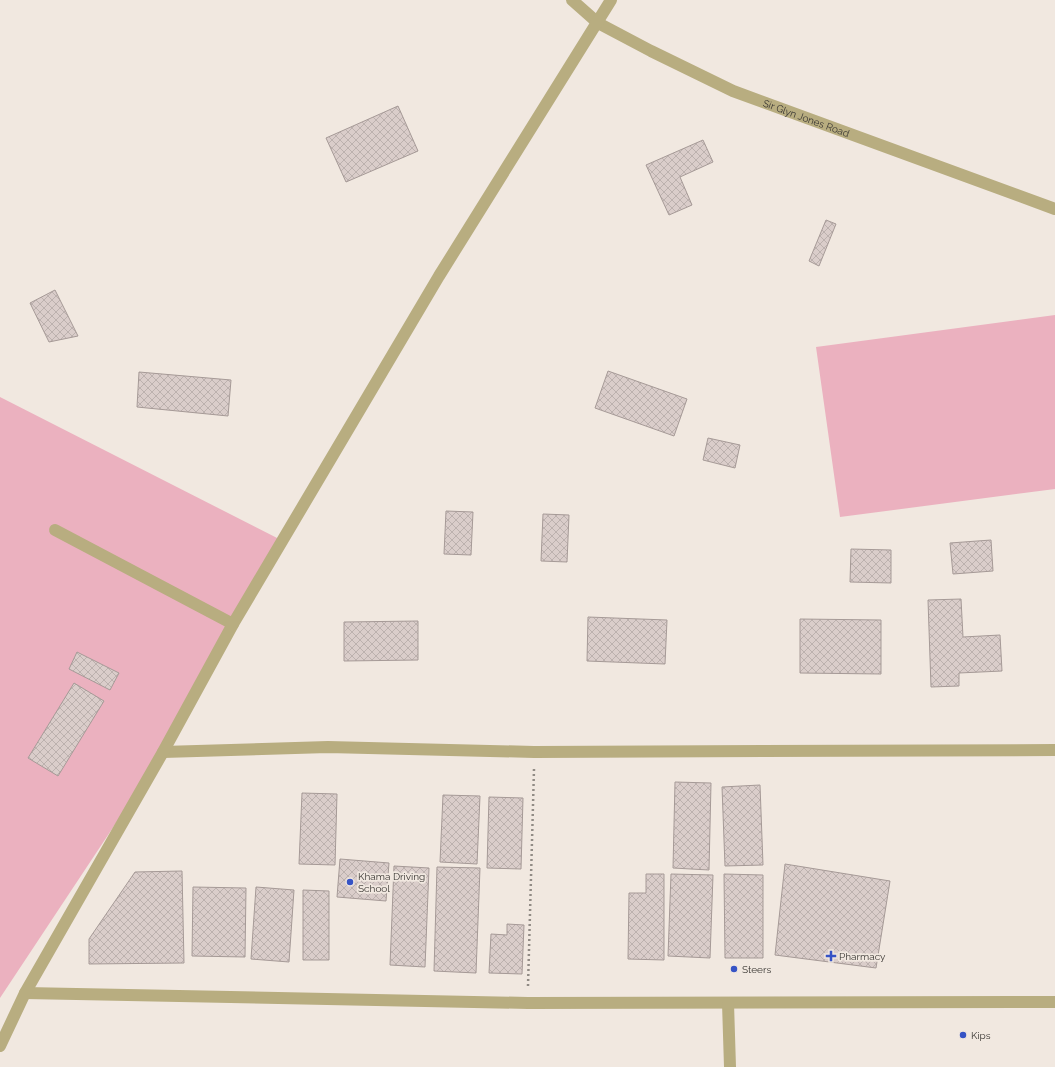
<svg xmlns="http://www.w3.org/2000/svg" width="1055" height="1067" font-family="Raleway,sans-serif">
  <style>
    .pitch { fill: #ebb1bf }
    .building { fill: url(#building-cross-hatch); stroke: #a69a97 }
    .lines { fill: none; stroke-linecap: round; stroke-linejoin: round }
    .path { stroke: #918b85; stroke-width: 2.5; stroke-dasharray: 2 3; stroke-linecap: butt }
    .minor { stroke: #b8ad80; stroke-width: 12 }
    .poi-dot { fill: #3653c5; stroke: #f1e8e0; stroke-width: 1.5 }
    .labels { text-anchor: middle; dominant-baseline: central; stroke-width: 3.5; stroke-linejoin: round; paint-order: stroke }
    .street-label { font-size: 10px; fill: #3a3733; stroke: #f1e8e0 }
    .poi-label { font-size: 10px; fill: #3a3733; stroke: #f1e8e0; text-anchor: start }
  </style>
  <defs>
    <pattern id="building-cross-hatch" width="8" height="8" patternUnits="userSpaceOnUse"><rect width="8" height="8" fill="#dacdca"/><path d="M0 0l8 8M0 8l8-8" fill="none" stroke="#bcb1ae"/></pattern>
  </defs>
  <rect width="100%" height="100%" fill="#f1e8e0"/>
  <path class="pitch" d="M1055,315V489L840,517L816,347Z
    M0,397L283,541L163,752L0,998Z"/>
  <path class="building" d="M398,106L418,151L346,182L326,138Z
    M703,140L713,162L680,177L692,205L669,215L646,165Z
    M826,220L836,224L819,266L809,261Z
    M55,290L78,336L49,342L30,303Z
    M608,371L687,399L674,436L595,408Z
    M139,372L231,380L228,416L137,407Z
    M708,438L740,445L735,468L703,460Z
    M446,511L473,512L471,555L444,554Z
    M543,514L569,515L567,562L541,561Z
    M991,540L993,571L953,574L950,543Z
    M851,549L891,550V583L850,582Z
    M961,599L963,637L1000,635L1002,671L959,673V686L931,687L928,600Z
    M588,617L667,620L665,664L587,661Z
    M800,619L881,620V674L800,673Z
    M418,621V660L344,661V622Z
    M77,652L119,673L110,690L69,669Z
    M74,683L104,701L58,776L28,758Z
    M675,782L711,783L709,870L673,868Z
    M760,785L763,865L725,866L722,787Z
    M302,793L337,794L335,865L299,864Z
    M443,795L480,796L477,864L440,862Z
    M489,797L523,798L521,869L487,868Z
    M340,859L389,863L386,901L337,897Z
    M785,864L890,881L876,968L775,955Z
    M394,866L429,868L425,967L390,965Z
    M437,867L480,868L476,973L434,971Z
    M182,871L184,963L89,964V939L135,872Z
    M646,874H664V960L628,959L629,893H646Z
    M671,874L713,875L710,958L668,956Z
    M724,874L763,875V958H725Z
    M193,887L246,888L245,957L192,956Z
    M256,887L294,890L289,962L251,959Z
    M303,890L329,891V960H303Z
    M507,924L524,925L522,974L489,973L491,934L507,935Z"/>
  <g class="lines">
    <path class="path" d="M528,986L534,769"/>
    <g class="minor">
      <path id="s1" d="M572,0L598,23L651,51L733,91L1055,209"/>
      <path d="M55,530L233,624"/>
      <path d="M163,752L328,747L534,752L1055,750"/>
      <path d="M25,993L528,1003L1055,1002"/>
      <path d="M728,1003L730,1067"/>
      <path d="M0,1046L25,993L163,752L233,624L439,276L611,0"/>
    </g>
  </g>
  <g class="poi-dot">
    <circle cx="350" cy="882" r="4"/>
    <path d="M829 950h4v4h4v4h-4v4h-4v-4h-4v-4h4z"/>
    <circle cx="734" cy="969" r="4"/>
    <circle cx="963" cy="1035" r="4"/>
  </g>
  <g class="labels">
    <g class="street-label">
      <text stroke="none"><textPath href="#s1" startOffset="264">Sir Glyn Jones Road</textPath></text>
    </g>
    <g class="poi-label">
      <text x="358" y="876">Khama Driving<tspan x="358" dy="12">School</tspan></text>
      <text x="839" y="956">Pharmacy</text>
      <text x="742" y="969">Steers</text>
      <text x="971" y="1035">Kips</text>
    </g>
  </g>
</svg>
